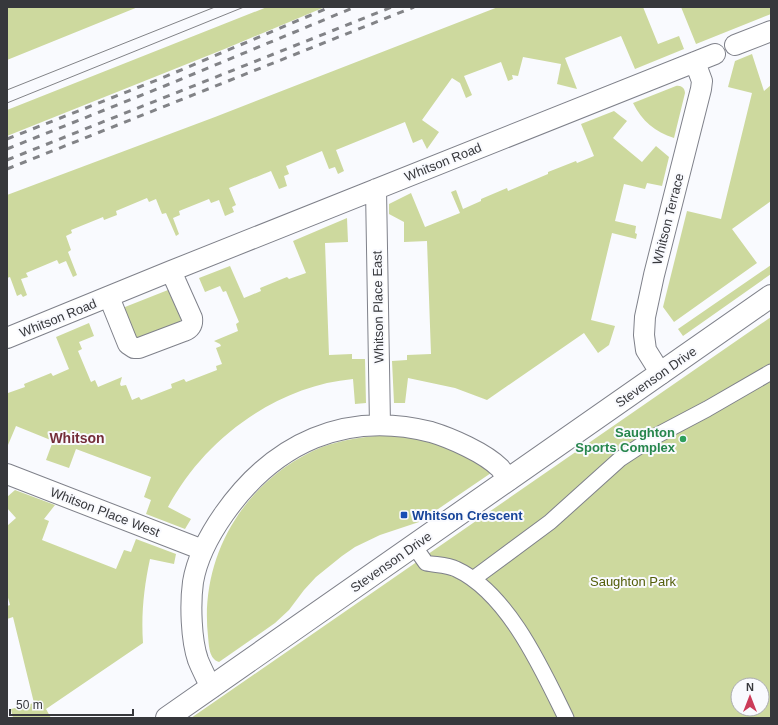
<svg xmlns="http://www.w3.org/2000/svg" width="778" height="725" font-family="Helvetica,sans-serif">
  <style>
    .green { fill: #cdd99e; fill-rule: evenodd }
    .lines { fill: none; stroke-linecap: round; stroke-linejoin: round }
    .pedestrian-casing { stroke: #7f818a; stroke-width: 17 }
    .minor-casing { stroke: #7f818a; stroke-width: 22 }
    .tertiary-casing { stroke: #7f818a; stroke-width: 24 }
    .pedestrian { stroke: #fff; stroke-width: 15 }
    .minor { stroke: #fff; stroke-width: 20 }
    .tertiary { stroke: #fff; stroke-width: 22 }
    .tram { stroke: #828387; stroke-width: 1 }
    .rail { stroke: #828387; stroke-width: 3; stroke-dasharray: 7 7; stroke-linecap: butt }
    .leisure-dot { fill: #2e9e5b; stroke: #f9fafe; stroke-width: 1.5 }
    .transit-dot { fill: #1a4fb4; stroke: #f9fafe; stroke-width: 1.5 }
    .labels { text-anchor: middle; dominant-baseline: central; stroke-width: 4; stroke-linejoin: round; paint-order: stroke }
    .street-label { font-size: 13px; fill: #37383c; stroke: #f9fafe }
    .leisure-label { font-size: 13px; font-weight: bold; fill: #27864d; stroke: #f9fafe; text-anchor: end }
    .transit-label { font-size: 13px; font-weight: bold; fill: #164399; stroke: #f9fafe; text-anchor: start }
    .park-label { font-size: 13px; fill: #535e0a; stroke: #f9fafe }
    .neighbourhood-label { font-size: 14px; font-weight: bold; fill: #742d38; stroke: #f9fafe }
  </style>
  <rect width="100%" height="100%" fill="#f9fafe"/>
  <path class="green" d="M7,7H138L7,60Z
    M267,7H325L227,48L7,136V110Z
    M498,7H643L658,44L679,36L684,49L635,69L621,36L565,58L577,89L557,84L561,64L523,57L518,76L512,75L513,79L508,81L501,62L464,76L472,95L466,98L460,83L452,78L422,120L439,132L427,149L422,139L413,143L405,122L336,150L344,171L338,174L335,167L329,169L322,151L286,166L289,174L284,176L287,186L279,189L271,171L229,188L236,205L232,207L234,212L225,216L219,200L211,203L209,199L179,211L180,215L173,218L179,234L176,236L166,213L162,214L156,199L149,202L147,198L116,211L117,215L104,220L103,217L71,230L72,233L66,236L71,250L68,252L77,275L73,277L66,261L59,264L57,260L26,273L28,277L21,279L27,295L23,297L21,294L17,296L10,277L7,278V195L215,117Z
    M681,7H771V14L696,44Z
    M752,54L764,91L771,85V201L732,229L757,263L674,322L663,307L687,211L721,219L752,93L728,87L735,61Z
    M676,86C681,85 685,88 685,93L674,138C655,132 642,121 633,103Z
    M614,111L627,121L613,138L642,162L656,146L669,157L662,186L647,183L645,189L624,184L615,221L636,226L635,233L637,234L636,239L612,233L591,320L615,326L609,345L598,353L584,333L487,400L455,388L408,378L405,403H394L392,361L407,360V355L431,354L427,241L404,242V222L389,214V204L411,193L425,227L460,213L451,192L456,190L463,209L481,201V199L507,188L508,191L548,174V172L576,161L577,163L594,156L581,124Z
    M347,218L348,242L325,243L329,355L352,354V359H365L366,403L355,404L353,379C276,386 204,439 168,507L191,519L185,529L146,514L151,500L144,497L151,477L76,449L69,468L46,460L53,441L16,426L8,445L7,444V392L8,393L25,387L24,384L51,373L53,376L69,369L56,337L89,323L94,336L79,342L82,349L78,351L91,382L95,380L98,387L122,377L120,384L121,386L126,385L132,400L139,397L141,400L172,388L171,384L184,379L186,382L217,370L216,366L222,364L216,348L221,346L220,344L214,341L238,331L236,324L239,322L226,291L223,292L220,286L205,292L199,278L230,266L244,298L261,291L260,288L287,277L289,279L306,273L293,241Z
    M771,265V274L683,336L678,329Z
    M168,290L181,319L180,322L140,339L134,337L124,309L125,307Z
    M771,317V718H191ZM738,685H762V709H738Z
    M390,435L417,438L440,443L490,470L491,473L419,522L380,535L355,547L342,556L316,577L304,590L289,610L275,623L219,662C209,659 209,646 208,636C199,555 246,478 322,447C344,439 367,436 390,435Z
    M15,490L55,505L44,519L49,521L42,540L116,569L124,550L131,552L136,539L176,554L174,564L150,559C144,587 141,614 143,643L46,709L51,718H13L11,709L34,703L13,617L7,619V606L10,605L7,594V526L16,518L7,508V497Z"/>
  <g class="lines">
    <defs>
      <path id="pedestrian" d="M414,546L426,563C436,565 448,565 456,569C508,593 542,669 566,718
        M473,579L550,522L620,459L652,438L707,409L771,372"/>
      <path id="minor" d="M735,45L771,31
        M376,189L380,425
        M109,297L128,344L134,348H139L184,331C190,329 193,325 192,318L171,271
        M7,338L171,271L715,54
        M661,374L646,350L644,335L645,317L654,275L701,89L702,81L695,62
        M7,474L203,550
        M211,688C207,679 202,670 198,660C191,640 190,604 193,582C197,558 210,534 224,514C274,443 345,410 431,432C451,438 485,453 500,468C503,472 506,476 509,480"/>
      <path id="tertiary" d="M167,718L771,296"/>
    </defs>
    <use href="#pedestrian" class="pedestrian-casing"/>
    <use href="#minor" class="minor-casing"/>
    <use href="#tertiary" class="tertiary-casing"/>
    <use href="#pedestrian" class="pedestrian"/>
    <use href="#minor" class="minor"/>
    <use href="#tertiary" class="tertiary"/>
    <path class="tram" d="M7,90L215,7
      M7,103L244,7"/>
    <path class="rail" d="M7,139L162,78L330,7
      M7,149L167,85L355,7
      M7,160L392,7
      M7,169L414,7"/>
  </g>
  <circle class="leisure-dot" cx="683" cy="439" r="4"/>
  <rect class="transit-dot" x="400" y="511" width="8" height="8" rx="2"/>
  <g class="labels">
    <g class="street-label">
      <text transform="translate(443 162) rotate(-22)">Whitson Road</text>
      <text transform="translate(668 219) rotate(-76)">Whitson Terrace</text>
      <text transform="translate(378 307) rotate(-91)">Whitson Place East</text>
      <text transform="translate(58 318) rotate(-22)">Whitson Road</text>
      <text transform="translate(656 377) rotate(-35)">Stevenson Drive</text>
      <text transform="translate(105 512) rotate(21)">Whitson Place West</text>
      <text transform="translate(391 562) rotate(-35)">Stevenson Drive</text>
    </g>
    <g class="leisure-label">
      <text x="675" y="432">Saughton<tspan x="675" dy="15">Sports Complex</tspan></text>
    </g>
    <g class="transit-label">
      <text x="412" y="515">Whitson Crescent</text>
    </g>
    <g class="park-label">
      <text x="633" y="581">Saughton Park</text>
    </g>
    <g class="neighbourhood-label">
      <text x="77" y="438">Whitson</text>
    </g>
  </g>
  <rect width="778" height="725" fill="none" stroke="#37383c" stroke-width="16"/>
  <g transform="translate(750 697)"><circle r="19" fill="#f9fafe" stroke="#abacb0"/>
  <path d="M0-3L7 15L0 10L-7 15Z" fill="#cb3b59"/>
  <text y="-6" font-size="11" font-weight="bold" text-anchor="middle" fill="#37383c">N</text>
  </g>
  <path d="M10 709v6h123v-6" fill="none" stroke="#37383c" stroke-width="2"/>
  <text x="16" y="709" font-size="12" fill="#37383c" stroke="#f9fafe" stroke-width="3" paint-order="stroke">50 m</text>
</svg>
